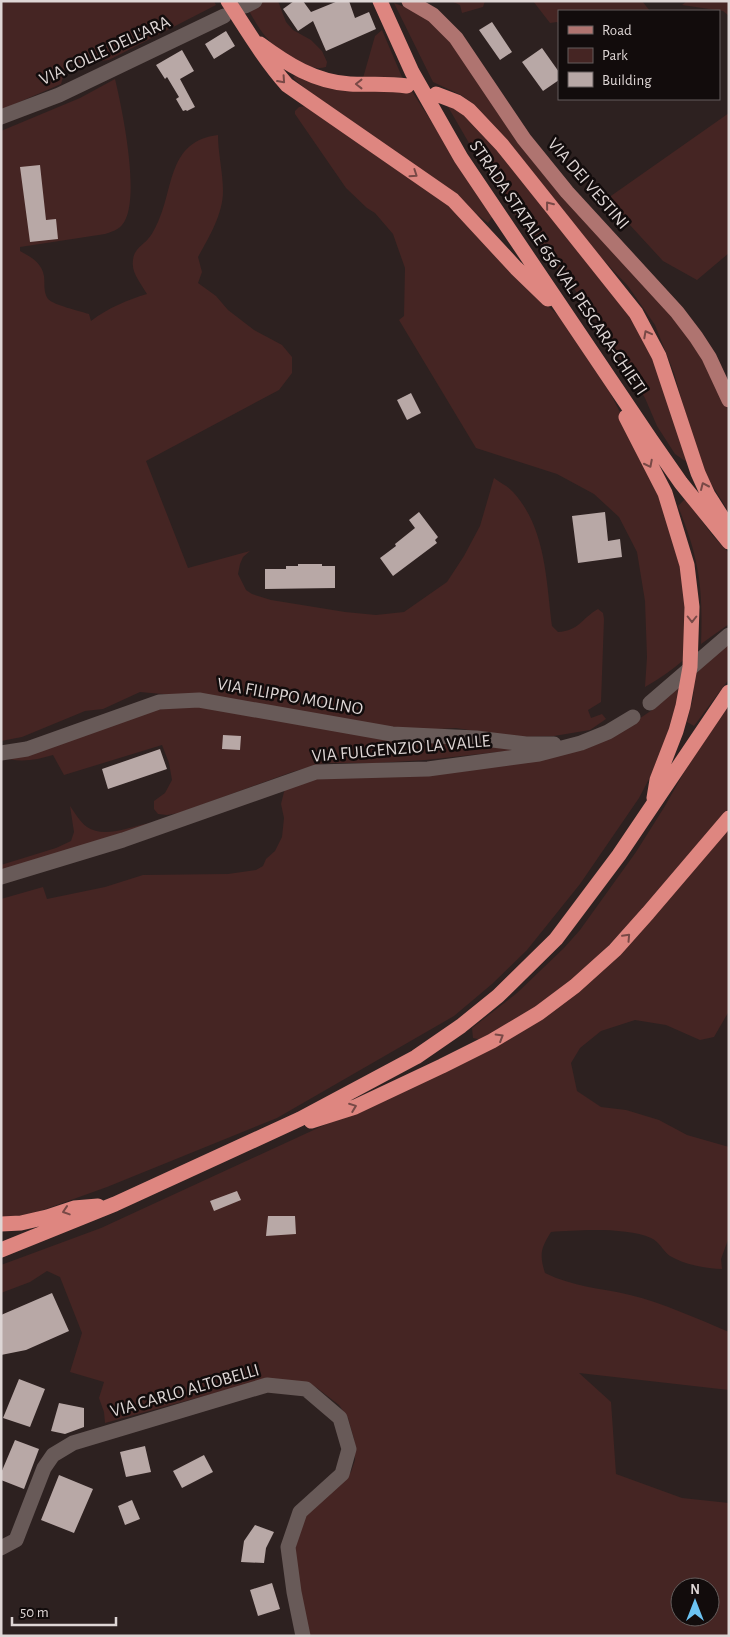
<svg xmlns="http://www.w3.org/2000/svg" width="730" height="1637" font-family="'Alegreya Sans',sans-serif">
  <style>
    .green { fill: #452523; fill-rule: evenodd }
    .building { fill: #b8a8a6 }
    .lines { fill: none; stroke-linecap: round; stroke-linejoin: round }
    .minor { stroke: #685a58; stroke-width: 15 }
    .major { stroke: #af7470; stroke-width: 15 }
    .highway { stroke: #de8680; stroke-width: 15 }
    .oneway { stroke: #784946 }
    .labels { text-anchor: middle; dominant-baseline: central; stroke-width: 5; stroke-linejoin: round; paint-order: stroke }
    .street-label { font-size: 18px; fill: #ded6d5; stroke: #120c0c }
  </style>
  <rect width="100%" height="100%" fill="#2d2120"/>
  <path class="green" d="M1,1H214L216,5L109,60L67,64L61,84L1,110Z
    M264,1H278L286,22L293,30L311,40L322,51L327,62L326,67C316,70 309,66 300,62C273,49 262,35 248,9Z
    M451,1H485L483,7L462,13L460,5Z
    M533,1H642L650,11H559V24L557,22L550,23Z
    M687,1H726L729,4V16L723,11L682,5Z
    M394,3L429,16L693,341L729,411V512L701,468L674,373L655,325L628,286L578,233L475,105L461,95L433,82Z
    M382,30L402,77L363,78L375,36Z
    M295,75L346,91L411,90L493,216L488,223L436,182L327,107L293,78Z
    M115,79C122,108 142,203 122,225C118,230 111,232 105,234L20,247V251C31,257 42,263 44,276C45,283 43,292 48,299C53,305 80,311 89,314L91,321C108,308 127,300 147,294C141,283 131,273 133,260C134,249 142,246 148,239C152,235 155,228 158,222C174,187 168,141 218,135C218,154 223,172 223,191C223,214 209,237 198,257L202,272L198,283L216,296L228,310L254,330L282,345L292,357V373L279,390L146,461L188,568L250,551L243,557L240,564L238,574L246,590L252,594L271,600L345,612L376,615L404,612L447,582L464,556L480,526L494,478C500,483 508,486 513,492C546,528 546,580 552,626L558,632C579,631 582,618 598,609L603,613L604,619L601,702L588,710L591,718L602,714L606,719L590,730L554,736L514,737L456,728L419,730L399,728L185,696L140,692L103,709L85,711L22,737L1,741V131L80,98Z
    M447,105L465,112L498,149L637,323L658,372L688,460L685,461L675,454L657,426L645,398L630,374L596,321L573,287L559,272L522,225L473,150Z
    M306,106L451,205L527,287L572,328L594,361L662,495L684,565L689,655C675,668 661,678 645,687L647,657L645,601L637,552L619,517L594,494L557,474L476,448L399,320L404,316L405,268L393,234L375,213L367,208L346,188L295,114V111L299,107Z
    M729,113V253L697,280L663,261L629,224L608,198Z
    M685,499L714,537L729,553V624L701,644C702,617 702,588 696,562C692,542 685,524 678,506Z
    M729,643V679L694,726L687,722L693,698L695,673Z
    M683,682L659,760L639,798L615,833L580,884L527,950L492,984L454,1016L277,1118L107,1187L29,1215L1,1217V899L43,887L47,899L105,887L143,875L228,874L256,870L263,866L266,859L275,851L282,837L284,818L281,804L285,788L321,776L611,738L655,708Z
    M199,705L427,740L516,750L425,760L377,763H324L292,772L179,813L167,815L158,814L154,809V801L165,793L172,780L169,763L162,745L64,775L53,755C36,760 17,764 1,756L138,711Z
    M729,706V810C675,867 629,932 568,983C542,1005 512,1022 482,1040L473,1038L472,1028L517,993L564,948L580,930L636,852L665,806L691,760Z
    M70,806C75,813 80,822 87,827C104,839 132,826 150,823L136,830L1,871V865L56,848L71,841L74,832Z
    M729,829V1011L714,1037L700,1040L666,1025L635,1020L601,1031L580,1048L571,1063L577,1091L601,1107L626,1110L659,1120L687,1135L729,1147V1237L721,1259L722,1269C707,1269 683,1264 670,1256C663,1251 659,1241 651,1238C626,1227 578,1230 551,1232C541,1248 539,1254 545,1273C573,1287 601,1288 630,1295C663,1303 698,1319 729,1332V1390L579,1373L611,1402L616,1474L682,1498L729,1503V1636H307L294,1543L303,1512L351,1472L355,1460L354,1439L348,1418L339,1405L317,1388L298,1382L252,1383L105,1423L104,1412L99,1398L104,1382L70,1372L82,1333L60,1277L47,1271L30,1282L1,1293V1265L101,1228L370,1104L556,1009ZM680,1587H710V1617H680Z"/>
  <path class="building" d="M294,1H303L311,12L338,1H349L355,18L369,12L376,29L326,51L313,21L298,31L283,9Z
    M492,22L512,52L500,60L479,30Z
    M226,31L235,46L214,59L205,44Z
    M542,48L559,72V80L543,91L522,62Z
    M182,50L194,71L180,79L195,107L187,111L186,110L183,111L176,99L179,97L167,77L165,79L156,65Z
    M40,165L46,220L56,219L58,239L30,242L20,167Z
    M411,393L421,413L407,420L397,400Z
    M419,512L438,537L435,540L437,543L393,576L380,558L396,546L395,544L415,528L409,520Z
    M605,512L608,541L620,539L622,557L578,563L572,516Z
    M298,564H322V566H335V588L265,589V569H286V566H298Z
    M223,735L241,736L240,750L222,749Z
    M160,749L167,769L108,789L102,769Z
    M237,1191L241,1200L214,1211L210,1201Z
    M268,1216H295L296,1234L266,1236Z
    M52,1293L69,1331L26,1350L1,1355V1315Z
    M19,1379L45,1389L30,1427L3,1418Z
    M59,1403L84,1408V1427L65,1434L51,1431Z
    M15,1440L39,1449L24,1489L1,1480V1473Z
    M145,1446L151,1472L126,1477L120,1452Z
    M204,1455L213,1472L182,1488L173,1471Z
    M59,1475L93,1489L74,1533L41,1520Z
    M132,1500L140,1519L125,1525L118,1506Z
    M255,1525L274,1532L266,1548L264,1563L241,1562L244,1541Z
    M272,1583L280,1609L258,1616L250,1590Z"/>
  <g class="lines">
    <path class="minor" d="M245,6L255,1
      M1,117L59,95L224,16
      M650,703L729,635
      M1,753L27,749L159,702L199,700L392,734L476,738L526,744H554
      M1,877L123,840L316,772L428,769L539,754L581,743L608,732L633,717
      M1,1548L16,1540L44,1468L53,1455L73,1443L267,1385L306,1389L340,1418L349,1449L342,1474L300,1512L288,1547L294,1592L303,1636"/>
    <path class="major" d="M409,1L433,15L456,38L524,139L567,192L677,312L696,337L709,357L729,400"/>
    <path class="highway" d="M228,1C247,30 264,59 287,85L453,200L516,268L548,299
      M380,1L412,72L461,158L651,440L681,483L729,542
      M260,44C287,64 315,82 350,84C369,85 388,83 407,86
      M436,94L457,102L469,110L502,145L636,313L659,356L698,473L708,495L729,528
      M626,417L665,493L687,565L692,607L690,667L683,706L676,731L657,780L654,798
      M311,1121L355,1107L442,1066L492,1041L539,1013L575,986L615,950L648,913L729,818
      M1,1224L21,1223L47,1217L74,1208L98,1206
      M1,1250L115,1204L300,1119L416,1057L461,1026L498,996L556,939L619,855L729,692"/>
  </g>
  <defs><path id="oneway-chevron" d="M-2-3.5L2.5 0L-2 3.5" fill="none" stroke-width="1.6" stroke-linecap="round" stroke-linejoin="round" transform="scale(1.25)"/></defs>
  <g class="oneway">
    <use href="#oneway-chevron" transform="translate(282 80) rotate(48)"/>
    <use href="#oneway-chevron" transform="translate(359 84) rotate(-180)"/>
    <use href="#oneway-chevron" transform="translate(414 174) rotate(34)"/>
    <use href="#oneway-chevron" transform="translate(549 205) rotate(-129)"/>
    <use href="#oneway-chevron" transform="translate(647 334) rotate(-118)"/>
    <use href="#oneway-chevron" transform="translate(649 464) rotate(63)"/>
    <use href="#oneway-chevron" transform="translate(704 486) rotate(-114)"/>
    <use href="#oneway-chevron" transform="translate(692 619) rotate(90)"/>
    <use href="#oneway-chevron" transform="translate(627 937) rotate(-47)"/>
    <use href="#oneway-chevron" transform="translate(500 1037) rotate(-31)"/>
    <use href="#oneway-chevron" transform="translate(353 1107) rotate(-21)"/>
    <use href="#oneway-chevron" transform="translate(66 1211) rotate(162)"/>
  </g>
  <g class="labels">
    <g class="street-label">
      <text transform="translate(105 51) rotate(-25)">VIA COLLE DELL'ARA</text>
      <text transform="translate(588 184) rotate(49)">VIA DEI VESTINI</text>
      <text transform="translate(558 268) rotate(56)">STRADA STATALE 656 VAL PESCARA-CHIETI</text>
      <text transform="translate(290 697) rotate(10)">VIA FILIPPO MOLINO</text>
      <text transform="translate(401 749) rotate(-5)">VIA FULGENZIO LA VALLE</text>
      <text transform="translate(185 1391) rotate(-16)">VIA CARLO ALTOBELLI</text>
    </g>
  </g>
  <rect width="730" height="1637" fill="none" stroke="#ded6d5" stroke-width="5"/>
  <rect x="558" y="10" width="162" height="90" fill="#120c0c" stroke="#645d5c"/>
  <rect x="568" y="26" width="25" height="8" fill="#af7470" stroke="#645d5c"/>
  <text x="602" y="35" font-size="15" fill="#ded6d5">Road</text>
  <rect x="568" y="48" width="25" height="15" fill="#452523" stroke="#645d5c"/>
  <text x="602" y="60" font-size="15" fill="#ded6d5">Park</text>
  <rect x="568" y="72" width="25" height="15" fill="#b8a8a6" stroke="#645d5c"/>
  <text x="602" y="85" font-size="15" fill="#ded6d5">Building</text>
  <g transform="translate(695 1602)"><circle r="24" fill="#120c0c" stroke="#645d5c"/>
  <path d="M0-4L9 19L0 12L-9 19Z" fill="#6cc3f2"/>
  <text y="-8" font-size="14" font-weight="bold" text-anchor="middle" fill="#ded6d5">N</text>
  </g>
  <path d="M12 1617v8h104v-8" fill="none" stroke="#ded6d5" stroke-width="2.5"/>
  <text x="20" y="1617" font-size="15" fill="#ded6d5" stroke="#120c0c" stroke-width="4" paint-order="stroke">50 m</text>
</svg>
